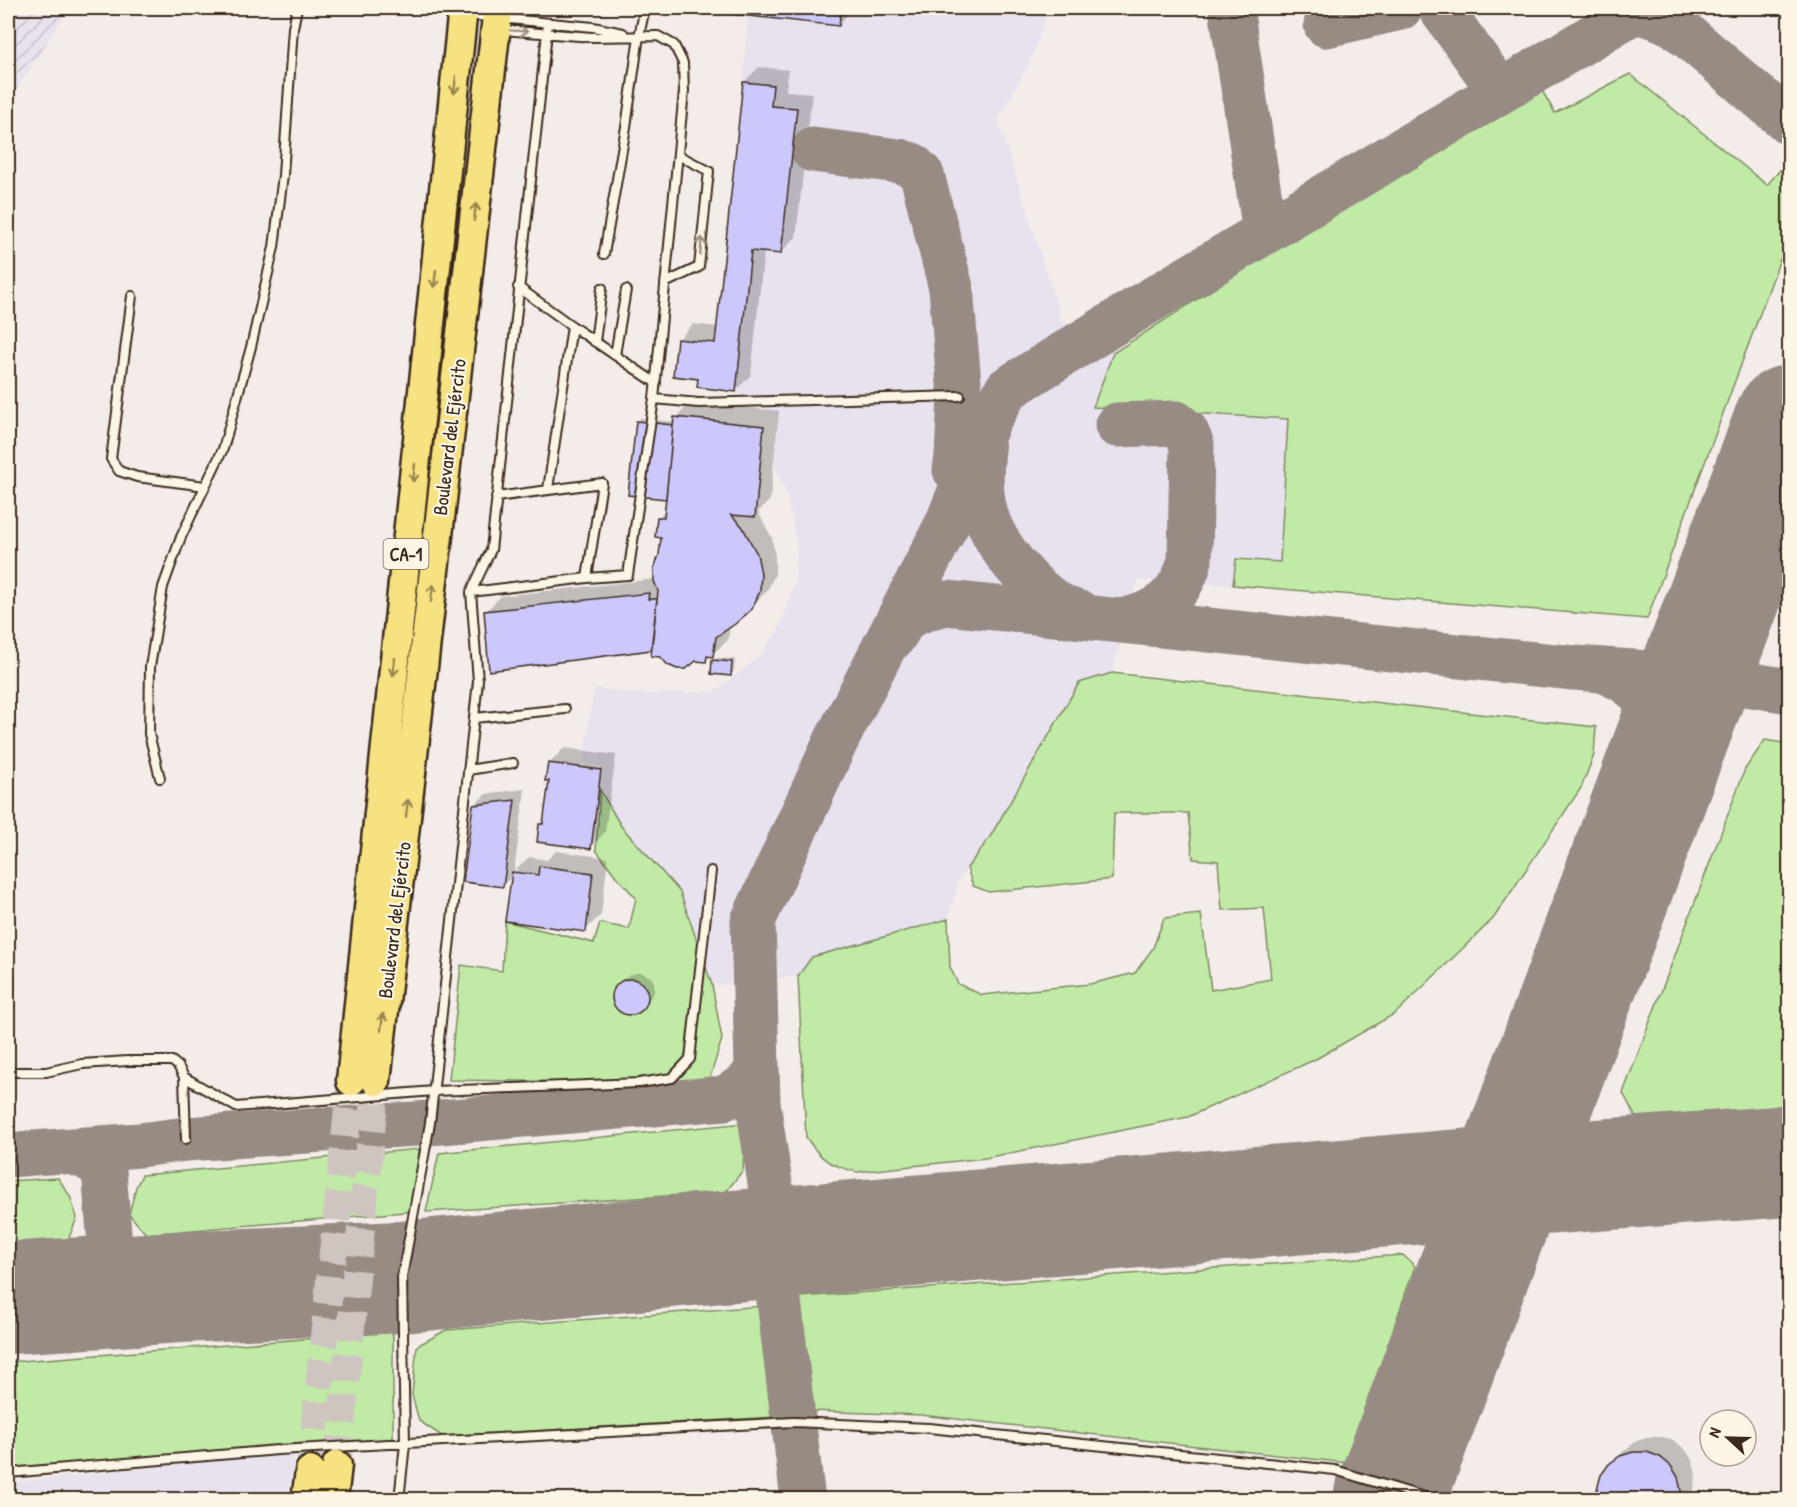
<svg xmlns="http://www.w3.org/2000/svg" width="1797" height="1507" font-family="'Patrick Hand',sans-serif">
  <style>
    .built { fill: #e8e1ee }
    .industrial { fill: url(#industrial-furrows) }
    .green { fill: #c1eaa7; stroke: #7e8a62; stroke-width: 1.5 }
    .shadow { fill: #0003 }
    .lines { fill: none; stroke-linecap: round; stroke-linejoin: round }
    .taxiway { stroke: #978b84; stroke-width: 45 }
    .runway { stroke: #978b84; stroke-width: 112 }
    .building { fill: #cdc8fb; stroke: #3b2a1e; stroke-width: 1.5 }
    .highway-tunnel { stroke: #cec5c0; stroke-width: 28; stroke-dasharray: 28 14; stroke-linecap: butt }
    .lane-casing { stroke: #3b2a1e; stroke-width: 12 }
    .highway-casing { stroke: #3b2a1e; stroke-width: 33 }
    .lane { stroke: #fcf5e5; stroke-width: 8 }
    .highway { stroke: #f7e281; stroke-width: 28 }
    .oneway { stroke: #9c9082 }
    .oneway2 { stroke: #998650 }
    .labels { text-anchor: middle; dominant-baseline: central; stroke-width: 4.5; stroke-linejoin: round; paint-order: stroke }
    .shield { fill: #fcf5e5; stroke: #75675a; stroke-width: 1.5 }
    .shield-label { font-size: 18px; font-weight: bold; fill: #3b2a1e }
    .street-label { font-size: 20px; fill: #3b2a1e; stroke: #fcf5e5 }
  </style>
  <defs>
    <pattern id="industrial-furrows" width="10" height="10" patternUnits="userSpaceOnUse" patternTransform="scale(1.5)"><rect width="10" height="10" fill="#e8e1ee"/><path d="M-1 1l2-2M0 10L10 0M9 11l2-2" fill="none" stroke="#c8c1cc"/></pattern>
  </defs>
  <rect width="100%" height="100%" fill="#f3ece9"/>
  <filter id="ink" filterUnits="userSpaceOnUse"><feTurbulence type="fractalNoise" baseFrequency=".0167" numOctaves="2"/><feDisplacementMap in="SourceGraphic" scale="12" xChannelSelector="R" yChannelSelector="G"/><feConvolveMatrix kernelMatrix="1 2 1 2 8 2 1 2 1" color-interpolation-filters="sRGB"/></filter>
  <g filter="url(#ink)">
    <path class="built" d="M841,8H1049L1030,62L998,119L1061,320L1113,353L1094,406L1288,419L1280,562L1237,559L1233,585L1138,580L1112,673L1079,683L990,837L959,879L948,919L812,957L798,976L712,985L680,892L621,826L600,790L603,767L583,762L594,688L635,694L714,692L760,656L781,626L795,581L797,544L787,496L774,464L778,416L736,392L751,251L782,253L797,109L771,106L773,85L743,82L748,16L839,26Z
      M295,1452L288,1499H8V1483Z"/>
    <path class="industrial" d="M8,8H69L8,102Z"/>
    <path class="green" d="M1630,74L1767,185L1780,170L1790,177L1789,235L1647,619L1233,585L1236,559L1280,562L1288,419L1093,407L1113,353L1537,82L1555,113Z
      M1112,673L1596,727L1594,755L1581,788L1493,919L1396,1013L1316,1059L1188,1117L985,1158L857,1172C829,1165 822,1161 806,1137L798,976L812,957L948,919L950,967L958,984L982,995L1090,984L1135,973L1153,948L1164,918L1201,914L1211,990L1271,979L1264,908L1222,910L1218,861L1193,859L1188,813H1114L1112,879L989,892L973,886L967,868L990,837L1079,683Z
      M1765,740L1789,744V1104L1668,1127L1637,1120L1623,1093L1745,769Z
      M600,790L621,826L680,892L712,985L722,1039L708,1084L449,1080L461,965L502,971L505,921L594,943L600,923L629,929L636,898L615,875L596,850Z
      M745,1123L743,1170L726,1192L426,1212L439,1153Z
      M419,1149L416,1211L146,1234L129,1214L136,1187L142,1175Z
      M58,1178L70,1196L77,1218L68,1240L8,1244V1181Z
      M1403,1255L1415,1266L1347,1463L921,1415L811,1411L799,1297Z
      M764,1306L777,1417L442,1436L419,1421L412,1395L417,1346L446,1330Z
      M393,1332V1439L8,1469V1362Z"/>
    <path class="shadow" d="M683,8H854L838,25Z
      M759,67L788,70L786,91L812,93L796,237L781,252L764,250L751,375L736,390L699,378L678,340L693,324L718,327L744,82Z
      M691,402L779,411L770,500L758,512L772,538L775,557V574L767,591L730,626L728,640L706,660L653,649L491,670L486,611L501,596L656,579L662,536L659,517L667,509L668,498L638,421L641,418L675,422L676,418Z
      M717,658L735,659L734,671L730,675L713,661Z
      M564,748L616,755L605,832L590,848L540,824L546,819L551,780L549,764Z
      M525,789L514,872L529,857L547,860L556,851L608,858L601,915L585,930L513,875L503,885L474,805L486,794Z
      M640,972L651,977L654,982V993L639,1011L628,1013L624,1012L616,1006L614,996L617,987L629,975Z
      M1650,1437H1663L1676,1442L1686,1450L1693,1462L1696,1475L1694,1488L1689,1500H1599L1610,1465L1626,1449L1637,1441Z"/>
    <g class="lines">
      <path class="taxiway" d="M1231,8L1265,232
        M1440,8L1500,91
        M1632,12C1649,13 1661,18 1676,26L1790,123
        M1326,25L1400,8
        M813,150L899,161L912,165L922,175L951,288L960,396L957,456L955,470
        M1117,425L1176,423L1186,431L1192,445L1190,560C1181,597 1157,614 1121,621
        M983,449C980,474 980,503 990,526C1004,558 1046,606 1080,613
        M893,638L906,617L930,607L947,603L1574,668L1694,676L1790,691
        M1601,670C1623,677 1649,695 1656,718C1661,733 1661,749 1661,765
        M1527,1127C1534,1159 1541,1166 1572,1176
        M8,1155L140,1145L186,1139L430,1123L725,1098L747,1084L756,1071
        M1473,1184C1501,1168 1510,1155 1527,1127
        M833,1238L808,1232L790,1224L779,1213L772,1197L758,1103L753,921L836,741L947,524L988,422L1007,389L1148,302L1640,8
        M772,1243L803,1500
        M110,1245C127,1277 144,1282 179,1287
        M722,1247C755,1237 765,1232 772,1197
        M35,1296L72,1291L86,1284L102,1269L110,1245L104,1170C89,1156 80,1154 60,1151"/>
      <path class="runway" d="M8,1298L179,1287L402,1277L722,1247L1473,1184L1790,1161
        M1389,1500L1790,421"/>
    </g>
    <path class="building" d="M678,8H841L839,26Z
      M743,82L773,85L771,106L797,108L781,254L751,251L736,392L697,387L698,379L673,376L677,339L715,343Z
      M674,417L764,426L755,517L731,515L742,526L757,554L761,573L760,591L752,609L735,624L716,637L713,657L707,656L706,662L696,661L686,669H677L668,665L660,657L651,656L658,591L654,581V568L659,555L661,538L655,537L657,517H664Z
      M636,421L673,425L666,499L628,495Z
      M649,593L648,599H657L651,650L489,671L484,611Z
      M712,660L732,662L731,676L711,674Z
      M548,763L601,770L591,849L537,842L539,824H543L549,781H545Z
      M515,800L503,887L463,882L473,805Z
      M539,866L593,873L586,932L505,921L512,872L538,875Z
      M612 997a18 18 0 1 1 36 0a18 18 0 1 1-36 0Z
      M1633,1452H1647L1660,1457L1671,1466L1678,1477L1681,1491L1680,1500H1597V1489L1601,1475L1609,1464L1620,1456Z"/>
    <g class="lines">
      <path class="highway-tunnel" d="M337,1465L376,1081
        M310,1471L351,1081"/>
      <defs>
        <path id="lane" d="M468,15L593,27L623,33
          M502,30L592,37L658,36L674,45L683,63L684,91L654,399L699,403L960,396
          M604,254L626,127L639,36L645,8
          M665,283L699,267L709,171L678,155
          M518,287L572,326L656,383
          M132,296L111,459L119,471L137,477L205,486
          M595,342L602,288
          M615,355L626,290
          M548,489L572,326
          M496,497L602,483L587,578
          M471,592L587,578L628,575L654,399
          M474,718L565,709
          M468,770L513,763
          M160,778L149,734L150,667L163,587L181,537L223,449L251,347L274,247L283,175L293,28L297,8
          M8,1072H46L82,1064L128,1061H172L178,1066L184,1077L186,1139
          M184,1077L236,1107L434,1091L639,1083L672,1078L690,1059L711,871
          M8,1473L278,1450L794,1422L929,1428L1335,1470L1434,1500
          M399,1500L405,1444L402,1277L430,1123L478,681L471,592L491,550L548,23"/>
        <path id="highway" d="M351,1081L463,8
          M376,1081L498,8
          M306,1500L310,1471
          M333,1500L337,1465"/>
      </defs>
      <use href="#lane" class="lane-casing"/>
      <use href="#highway" class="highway-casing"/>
      <use href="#lane" class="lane"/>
      <use href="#highway" class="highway"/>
    </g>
    <defs><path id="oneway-shaft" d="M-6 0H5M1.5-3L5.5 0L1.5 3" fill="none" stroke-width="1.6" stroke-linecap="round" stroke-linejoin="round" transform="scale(1.5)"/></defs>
    <g class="oneway">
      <use href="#oneway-shaft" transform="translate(519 31) rotate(4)"/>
      <use href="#oneway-shaft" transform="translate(701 246) rotate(-84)"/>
    </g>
    <g class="oneway2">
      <use href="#oneway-shaft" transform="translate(455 85) rotate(96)"/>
      <use href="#oneway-shaft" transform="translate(475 212) rotate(-83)"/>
      <use href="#oneway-shaft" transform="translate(435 279) rotate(96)"/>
      <use href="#oneway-shaft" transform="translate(414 473) rotate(96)"/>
      <use href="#oneway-shaft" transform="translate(432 593) rotate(-83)"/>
      <use href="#oneway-shaft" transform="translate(394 667) rotate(96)"/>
      <use href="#oneway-shaft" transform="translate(407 808) rotate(-83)"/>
      <use href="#oneway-shaft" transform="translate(382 1022) rotate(-83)"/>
    </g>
  </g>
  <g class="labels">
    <rect class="shield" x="383.5" y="539" width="45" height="30" rx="4.5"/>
    <g class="shield-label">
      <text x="406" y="554">CA-1</text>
    </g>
    <g class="street-label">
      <text transform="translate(449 437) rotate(-83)">Boulevard del Ejército</text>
      <text transform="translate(394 920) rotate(-83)">Boulevard del Ejército</text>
    </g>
  </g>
  <rect width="1797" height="1507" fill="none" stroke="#fcf5e5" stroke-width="30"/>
  <rect x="15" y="15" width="1767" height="1477" fill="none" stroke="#3b2a1e" stroke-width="2" filter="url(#ink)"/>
  <g transform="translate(1728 1438) rotate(292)"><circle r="28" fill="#fcf5e5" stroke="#afa495" stroke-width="1.5"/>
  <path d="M0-4.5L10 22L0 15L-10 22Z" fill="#3b2a1e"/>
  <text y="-9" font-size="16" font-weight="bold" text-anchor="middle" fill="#3b2a1e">N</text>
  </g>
</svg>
